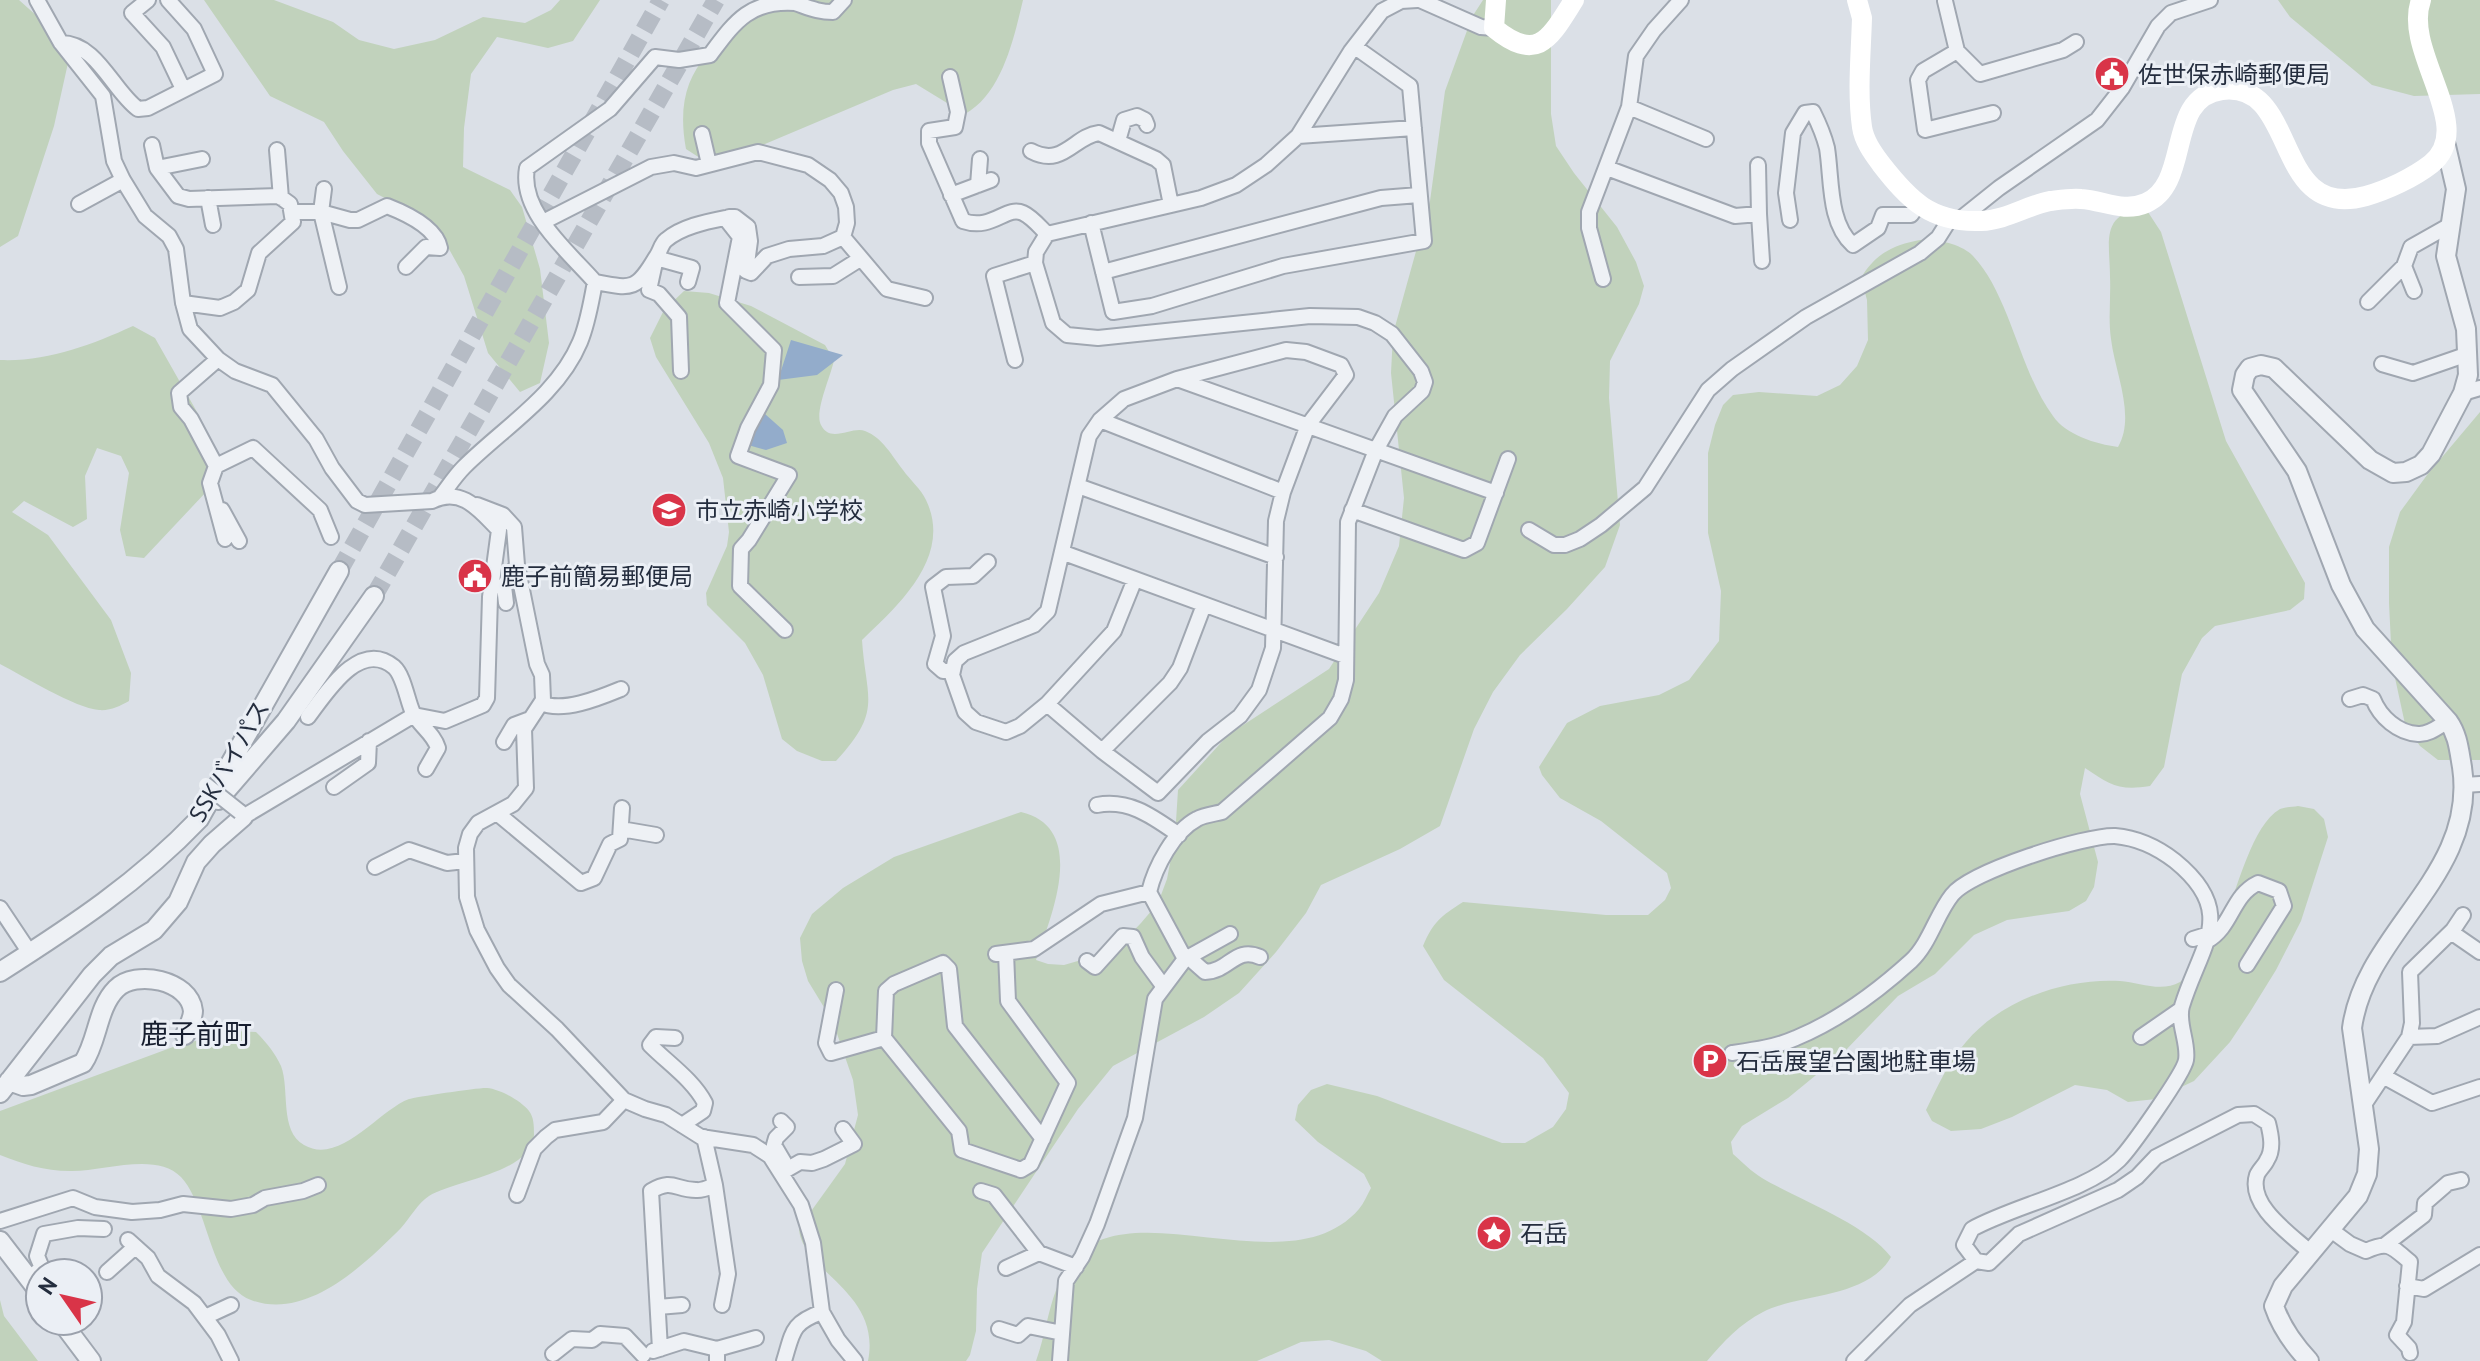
<svg xmlns="http://www.w3.org/2000/svg" width="2480" height="1361" font-family="'PT Sans','Noto Sans JP',sans-serif">
  <style>
    .green { fill: #c1d2bc }
    .water { fill: #93accb }
    .lines { fill: none; stroke-linecap: round; stroke-linejoin: round }
    .tertiary-tunnel { stroke: #b6bcc5; stroke-width: 18; stroke-dasharray: 18 9; stroke-linecap: butt }
    .minor-casing { stroke: #a0a7b1; stroke-width: 18 }
    .tertiary-casing { stroke: #a0a7b1; stroke-width: 22 }
    .minor { stroke: #eef1f5; stroke-width: 14 }
    .tertiary { stroke: #eef1f5; stroke-width: 18 }
    .secondary { stroke: #fff; stroke-width: 20 }
    .minor-bridge-casing { stroke: #a0a7b1; stroke-width: 18; stroke-linecap: butt }
    .minor-bridge { stroke: #eef1f5; stroke-width: 14 }
    .labels { text-anchor: middle; dominant-baseline: central; stroke-width: 6; stroke-linejoin: round; paint-order: stroke }
    .poi-label { font-size: 24px; fill: #242d3e; stroke: #ebeff5; text-anchor: start }
    .street-label { font-size: 24px; fill: #242d3e; stroke: #ebeff5 }
    .quarter-label { font-size: 28px; fill: #171e2f; stroke: #ebeff5 }
  </style>
  <rect width="100%" height="100%" fill="#dbe0e7"/>
  <path class="green" d="M0,0H19L47,25L68,63L54,126L18,236L0,247Z
    M204,0H274L333,22L359,40L394,49L435,40L483,17L525,23L551,10L560,0H600L573,41L548,48L497,37L471,74L464,128L463,167L510,190L522,207L540,269L549,343L540,383L520,392L488,353L464,276L435,224L377,194L343,151L324,122L270,96Z
    M774,0H1023C1014,38 1002,94 965,114L916,84L893,90L753,149L703,160L686,149C671,68 716,42 774,0Z
    M1483,0H1551V114L1556,146L1574,173L1617,227L1636,262L1644,286L1639,304L1610,361L1609,398L1620,525L1605,567L1567,609L1520,655L1493,692L1474,729L1440,826L1400,849L1321,885L1306,913L1276,952L1239,993L1204,1017L1113,1066L1078,1109L982,1253L977,1289L976,1331L970,1355L966,1361H868C882,1291 801,1272 799,1228L845,1164L858,1115L853,1080L833,1022L808,981L802,961L800,938L812,914L843,888L894,857L1021,812C1089,828 1051,917 1036,960L1048,964L1064,965L1095,956L1120,945L1141,923L1158,903L1167,879L1175,837L1178,790L1228,735L1329,669L1379,593L1399,546L1404,498L1391,373L1393,334L1430,201L1445,91L1472,17Z
    M2278,0H2480V94L2414,96L2372,85L2290,17Z
    M2146,209L2161,232L2226,441L2305,583L2304,599L2290,610L2215,626L2202,638L2182,674L2164,767L2150,786C2119,791 2110,785 2085,768L2080,794L2098,862L2094,887L2086,901L2069,911L2007,920L1974,935L1935,974L1898,996L1843,1053L1788,1098L1742,1126L1731,1142L1733,1154C1742,1162 1752,1172 1762,1178C1799,1200 1866,1224 1891,1257C1867,1299 1800,1293 1763,1312C1741,1323 1723,1342 1707,1361H1382L1366,1351L1329,1340L1301,1342L1257,1361H1036C1048,1328 1049,1293 1070,1263C1127,1186 1289,1290 1359,1209C1364,1203 1367,1195 1371,1188L1364,1174L1318,1142L1295,1120L1298,1105L1311,1090L1327,1084L1377,1096L1502,1143H1525L1553,1127L1566,1109L1569,1093L1543,1058L1444,980L1423,946C1433,922 1441,916 1463,902L1606,915H1648L1665,900L1671,888L1667,873L1601,821L1560,798L1542,775L1539,767L1567,723L1600,706L1659,695L1689,680L1719,641L1721,591L1708,533V453L1715,425L1723,405L1733,395L1759,392L1817,396L1840,385L1857,366L1868,340L1867,300L1861,278C1873,257 1890,246 1915,241C1930,237 1961,243 1973,256C2010,295 2019,370 2053,416C2066,435 2096,444 2118,447C2136,416 2115,373 2111,339C2108,318 2111,298 2110,277C2110,243 2099,212 2146,209Z
    M684,291L709,293L751,306L825,345L834,360C831,376 814,412 821,425C830,444 852,426 865,431C883,438 892,456 903,470C910,480 921,489 926,500C953,556 899,605 862,640C866,700 883,710 836,761H822L797,751L782,739L763,675L745,643L707,605L706,593L727,546L729,532L723,478L709,443L656,357L650,338L664,310Z
    M133,326L155,338L197,412L215,461L207,491L144,558L126,556L120,530L129,473L121,456L97,448L85,476L87,519L73,527L24,501L12,512L48,535L111,620L131,673L129,701C120,706 110,711 99,710C75,708 23,676 0,664V360C47,362 91,345 133,326Z
    M2480,412V760H2438L2420,746L2405,724L2392,664L2389,603V547L2400,512L2427,475Z
    M2298,806L2314,809L2324,819L2328,837L2301,921L2276,970L2250,1012L2230,1042L2194,1081L2156,1099L2128,1102L2107,1090L2075,1085L2012,1117L1981,1129L1951,1131L1932,1121L1926,1110C1938,1086 1948,1062 1966,1042C2002,999 2066,978 2120,981C2139,982 2161,993 2180,982C2184,979 2188,971 2192,968C2204,953 2217,935 2225,917C2238,888 2252,825 2280,809C2285,807 2293,807 2298,806Z
    M232,1031L256,1032C267,1043 275,1053 281,1066C290,1089 279,1131 304,1145C340,1166 379,1110 409,1099C415,1097 482,1087 487,1088C500,1089 521,1101 529,1111C534,1117 534,1127 534,1135C532,1173 455,1180 429,1196C418,1203 410,1218 401,1228C365,1264 307,1321 251,1300C210,1285 209,1207 181,1177C156,1151 102,1172 70,1171C44,1171 23,1164 0,1155V1111L173,1047Z
    M0,1300L4,1316L38,1361H0Z"/>
  <path class="water" d="M791,340L843,355L817,375L778,380Z
    M765,414L783,430L787,443L766,450L748,445Z"/>
  <g class="lines">
    <path class="tertiary-tunnel" d="M339,571L661,0
      M374,596L716,0"/>
    <defs>
      <path id="minor" d="M37,0L61,43L103,96L114,161L123,180L145,216L169,236L176,249L183,303L190,329L218,359L235,371L272,385L316,439L332,468L357,501L365,505L432,501C462,486 480,511 499,530L490,597L487,698L483,705L445,721L414,715L243,817L240,812
        M148,0L132,13L163,47L183,89
        M1420,0L1481,27L1494,28
        M1681,0L1654,30L1636,56L1629,107L1706,139
        M1945,1L1957,51L1923,71L1918,80L1925,130L1993,113
        M61,43C97,43 113,91 138,109L148,108L215,74L194,29L168,0
        M1957,51L1980,74L2063,50L2076,42
        M950,77L958,112L955,127L929,131V143L963,221C993,231 1006,205 1023,213C1032,217 1040,227 1047,234
        M702,134L709,164
        M1298,136L1414,128
        M1118,141L1124,120L1137,116L1145,120L1147,125
        M152,145L157,168
        M277,150L281,198
        M1031,151C1063,168 1074,136 1099,133L1156,159L1163,165L1171,205
        M1758,165L1759,214
        M1607,168L1735,216L1759,214L1762,261
        M978,185L980,159
        M324,189L321,212L350,220H358L387,206C405,213 436,227 440,248L426,247L406,267
        M951,195L991,180
        M208,198L213,225
        M79,204L123,180
        M293,212H321L339,287
        M729,217H735L748,227L750,241L746,271L751,273L767,256L789,249L823,246L843,237
        M1790,220L1786,193L1793,133L1805,113L1813,112C1819,124 1824,136 1827,148C1832,179 1828,223 1853,245L1878,228L1883,215H1911L1919,204
        M1959,220L1999,188L2097,120L2122,88L2158,26L2171,13L2210,0
        M543,222L651,167L674,163L696,168L758,152L808,165L830,180L841,193L846,207L847,223L843,237L887,289L925,298
        M1091,223L1113,312L1152,306L1283,266L1424,241L1410,86L1355,47
        M2404,266L2414,291
        M1103,272L1381,198L1419,195
        M799,277L833,276L860,259
        M1603,279L1589,228V212L1629,107
        M595,282C632,289 636,291 656,257C660,252 661,244 666,240C681,227 705,222 725,218L740,237L727,303L774,350L771,385L748,428L738,456L789,475L749,540L741,549L740,586L785,630
        M2368,302L2404,266L2411,247L2450,225
        M183,303L220,308L234,302L248,290L259,253L293,222L290,204L279,196L189,199L178,196L157,168L202,159
        M1286,350L1306,352L1341,365L1346,375L1308,425L1283,492L1276,521L1273,648L1259,690L1240,716L1208,741L1158,793L1102,751L1047,704L1020,726L1006,732L976,722L965,712L952,675L955,661L964,653L1034,625L1048,611L1089,436L1100,420L1124,399L1177,379Z
        M218,359L179,393L181,407L191,419L216,466L253,448L320,510L331,537
        M1015,360L994,276L1035,263
        M2382,364L2413,373L2468,354
        M681,371L679,317L659,294L649,290L656,258L692,268L688,282
        M1177,379L1496,493
        M2463,393L2480,388
        M1100,420L1283,492
        M216,466L210,483L225,539
        M1078,486L1276,557
        M441,496C448,487 455,476 464,467C503,428 558,395 580,342C588,323 591,302 595,282C569,252 519,212 527,168L610,109L655,57L679,60L710,55C734,23 749,0 795,3C810,8 818,12 833,12L844,0
        M477,505L503,515L514,527L517,565L537,664L542,675L543,700L524,729L526,788L513,804L478,823L470,834L466,848L467,897L477,930L497,968L509,985L557,1029L624,1100L645,1109L666,1115L701,1137L753,1145L770,1156L801,1205L813,1243L822,1312L838,1340L855,1361
        M222,510L239,541
        M1352,510L1464,550L1477,543L1508,459
        M1529,530L1554,545H1565L1580,539L1601,525L1645,488L1708,390L1732,369L1806,317L1920,253L1938,238L1950,219
        M1064,553L1345,656
        M506,603L504,586L517,565
        M953,671H943L935,664L943,636L933,587L946,577L973,576L988,562
        M2350,699L2363,695L2373,699C2380,717 2398,733 2418,734C2429,735 2439,726 2448,721
        M541,703C563,713 599,698 621,689
        M1047,704L1114,631L1135,579
        M308,717C325,695 359,638 394,667C404,676 407,700 413,713C420,726 434,734 438,748L426,769
        M504,742L514,725L530,719
        M1102,751L1170,683L1180,668L1204,605
        M2464,785L2480,784
        M334,787L368,763L369,741
        M1097,805C1130,799 1153,817 1179,835
        M497,813L581,883L594,878L610,844L620,839L622,808
        M621,829L656,835
        M375,867L409,850L447,863L465,861
        M0,908L30,953
        M2451,932L2480,952
        M2193,939L2209,934
        M2207,941C2233,926 2231,896 2258,883L2279,891L2284,906L2247,965
        M1006,953L1008,1001L1068,1083L1031,1164L1021,1170L962,1150L959,1131L884,1038L886,991L894,984L943,963L949,969L955,1026L1043,1139
        M996,954L1034,949L1101,904L1149,892
        M1188,957L1205,972C1230,971 1235,946 1260,957
        M1185,959L1230,934
        M1087,961L1095,967L1123,936L1133,937L1142,957L1164,987
        M836,990L826,1043L831,1053L884,1038
        M2141,1037L2180,1010
        M2409,1037L2437,1036L2480,1017
        M675,1038L656,1037L650,1045C669,1064 693,1080 705,1103L703,1111L682,1125
        M1732,1053C1753,1050 1776,1047 1796,1038C1837,1021 1878,991 1911,961C1930,943 1936,915 1952,895C1971,871 2085,835 2115,836C2139,838 2157,847 2175,861C2239,913 2200,946 2182,1006C2177,1023 2189,1043 2186,1060C2184,1073 2131,1148 2119,1160C2087,1191 2013,1206 1972,1229L1964,1245L1976,1261
        M2383,1076L2432,1103L2480,1087
        M2363,1106L2409,1037L2412,1023L2410,972L2453,930L2463,915
        M781,1121L787,1127L776,1138L774,1145L784,1162
        M781,1173L800,1162L812,1163L824,1159L854,1144L843,1129
        M715,1185L728,1274L722,1305
        M981,1191L994,1195L1039,1253
        M517,1195L534,1149L546,1137L555,1130L603,1122L624,1100
        M0,1221L73,1198L95,1207L132,1212L160,1210L183,1204L231,1209L253,1205L265,1198L303,1191L318,1185
        M2331,1230L2350,1244L2366,1251C2389,1240 2392,1247 2410,1262L2404,1322L2397,1335L2409,1348L2410,1353
        M128,1240L148,1258L158,1276L194,1303L218,1335L231,1361
        M2385,1245L2424,1215L2425,1203L2448,1183L2461,1180
        M1006,1268L1039,1253L1076,1267
        M107,1272L135,1247
        M29,1278L42,1268L37,1256L44,1234L78,1228L104,1229
        M2407,1286L2424,1289L2480,1255
        M658,1307L682,1305
        M205,1317L231,1305
        M999,1329L1018,1335L1028,1326L1062,1333
        M660,1349L651,1191C673,1178 675,1190 696,1190C702,1191 710,1187 715,1185L704,1137
        M717,1349L756,1338
        M653,1351L684,1341L717,1349V1361
        M553,1354L572,1339L592,1340L600,1334L625,1336L643,1355
        M784,1361C793,1332 791,1323 822,1312
        M1060,1361L1066,1281L1082,1257L1097,1224L1135,1118L1155,999L1185,959L1149,892C1155,867 1174,831 1197,819C1204,815 1214,814 1222,812L1330,718L1341,699L1346,680L1348,522L1376,450L1395,416L1422,391L1425,382L1421,371L1392,334L1375,323L1358,317L1310,316L1098,338L1067,335L1053,323L1035,263L1036,252L1047,234L1201,198L1236,185L1266,165L1298,136L1351,51L1382,11L1401,1L1417,0
        M1854,1361L1910,1305L1976,1261L1989,1263L2019,1234L2118,1190L2137,1177L2156,1157L2238,1115L2254,1114L2268,1123C2271,1135 2274,1149 2267,1160C2265,1165 2259,1170 2257,1175C2247,1206 2292,1235 2311,1253"/>
      <path id="tertiary" d="M218,800L286,721L374,596
        M0,972C72,926 139,882 199,819L339,571
        M9,1081L23,1086L31,1085L83,1063C98,1041 97,1008 116,989C135,969 190,980 193,1011C193,1018 188,1028 185,1035
        M0,1093L92,975L111,956L154,930L178,902L196,862L212,844L243,817
        M0,1241L40,1293
        M61,1321L91,1361
        M2309,1361C2294,1345 2281,1327 2274,1306L2283,1286L2358,1196L2367,1174L2369,1149L2352,1028C2365,931 2478,875 2462,767C2459,750 2458,735 2448,721L2365,629L2341,585L2297,471L2242,390L2245,375L2250,368L2261,365L2274,368L2370,460L2393,473L2406,472L2421,465L2431,454L2463,393L2468,375L2466,329L2446,256L2456,189L2446,146"/>
    </defs>
    <use href="#minor" class="minor-casing"/>
    <use href="#tertiary" class="tertiary-casing"/>
    <use href="#minor" class="minor"/>
    <use href="#tertiary" class="tertiary"/>
    <path class="secondary" d="M1496,0L1494,28C1538,64 1550,38 1574,0
      M1857,0L1862,18C1861,53 1857,92 1862,127C1864,141 1873,153 1881,164C1909,200 1931,223 1981,221C2006,220 2026,206 2050,201C2059,200 2071,198 2081,199C2103,200 2123,213 2146,203C2192,183 2165,97 2222,90C2300,80 2271,222 2366,196C2387,190 2413,178 2431,164C2478,127 2402,52 2421,0"/>
    <defs>
      <path id="minor-bridge" d="M206,785L240,812"/>
    </defs>
    <use href="#minor-bridge" class="minor-bridge-casing"/>
    <use href="#minor-bridge" class="minor-bridge"/>
  </g>
  <defs>
    <symbol id="civic-disc" viewBox="-11 -11 22 22"><circle r="9.5" fill="#d93448" stroke="#ebeff5"/><path d="M-.6-6.5H3V-4.5H.6V-3L4-1V1h2V6H-6V1h2V-1L-.6-3ZM-1.2 2.5V6h2.4V2.5Z" fill="#fff"/></symbol>
    <symbol id="school-disc" viewBox="-11 -11 22 22"><circle r="9.5" fill="#d93448" stroke="#ebeff5"/><path d="M0-5L7-2L0 1L-7-2ZM-4 1L0 2.5L4 1V4Q0 6-4 4Z" fill="#fff"/></symbol>
    <symbol id="parking-disc" viewBox="-11 -11 22 22"><circle r="9.5" fill="#d93448" stroke="#ebeff5"/><path d="M-3.5-5.5H1a3.5 3.5 0 0 1 0 7H-1V5.5H-3.5ZM-1-3.4V-.6H.8a1.4 1.4 0 0 0 0-2.8Z" fill="#fff"/></symbol>
    <symbol id="sight-disc" viewBox="-11 -11 22 22"><circle r="9.5" fill="#d93448" stroke="#ebeff5"/><path d="M0-6L1.8-2.2L6-1.7L2.9 1.2L3.7 5.4L0 3.3L-3.7 5.4L-2.9 1.2L-6-1.7L-1.8-2.2Z" fill="#fff"/></symbol>
  </defs>
  <g fill-rule="evenodd">
    <use href="#civic-disc" x="2092" y="54" width="40" height="40"/>
    <use href="#school-disc" x="649" y="490" width="40" height="40"/>
    <use href="#civic-disc" x="455" y="556" width="40" height="40"/>
    <use href="#parking-disc" x="1690" y="1041" width="40" height="40"/>
    <use href="#sight-disc" x="1474" y="1213" width="40" height="40"/>
  </g>
  <g class="labels">
    <g class="poi-label">
      <text x="2138" y="74">佐世保赤崎郵便局</text>
      <text x="695" y="510">市立赤崎小学校</text>
      <text x="501" y="576">鹿子前簡易郵便局</text>
      <text x="1736" y="1061">石岳展望台園地駐車場</text>
      <text x="1520" y="1233">石岳</text>
    </g>
    <g class="street-label">
      <text transform="translate(229 761) rotate(-60)">SSKバイパス</text>
    </g>
    <g class="quarter-label">
      <text x="196" y="1033">鹿子前町</text>
    </g>
  </g>
  <g transform="translate(64 1297) rotate(304)"><circle r="38" fill="#ebeff5" stroke="#9ba1ac" stroke-width="2"/>
  <path d="M0-6L14 30L0 20L-14 30Z" fill="#d93448"/>
  <text y="-12" font-size="22" font-weight="bold" text-anchor="middle" fill="#242d3e">N</text>
  </g>
</svg>
